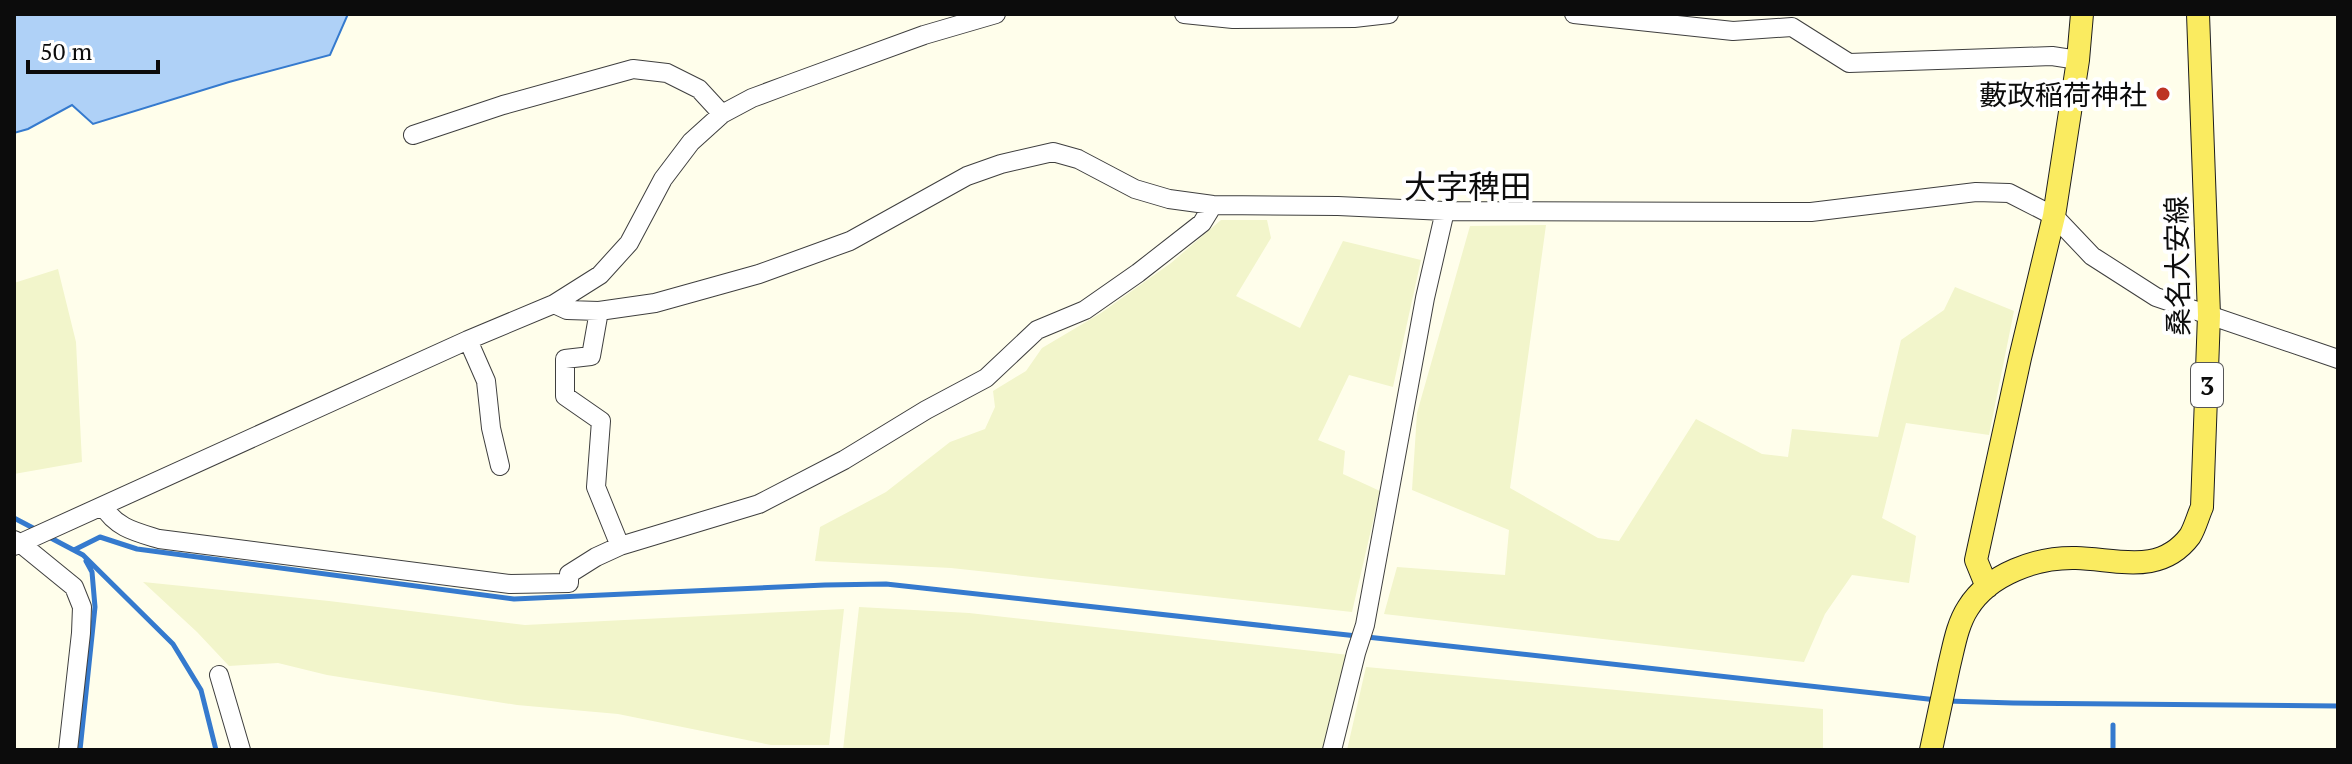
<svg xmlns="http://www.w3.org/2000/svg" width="2352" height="764" font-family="'PT Serif','Noto Sans JP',serif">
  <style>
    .farmland { fill: #f2f5cb }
    .water { fill: #afd1f7; stroke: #357ace; stroke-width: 2 }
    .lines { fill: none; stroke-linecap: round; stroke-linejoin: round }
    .stream { stroke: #357ace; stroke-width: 5 }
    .minor-casing { stroke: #3f3f3f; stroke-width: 20 }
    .major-casing { stroke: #1d1d1d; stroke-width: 24 }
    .minor { stroke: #fff; stroke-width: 18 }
    .major { stroke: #faeb60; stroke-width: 22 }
    .poi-dot { fill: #bd3323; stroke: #fff; stroke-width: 3 }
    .labels { text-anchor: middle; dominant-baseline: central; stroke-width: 8; stroke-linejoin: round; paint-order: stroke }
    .shield { fill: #fff; stroke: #555; stroke-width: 2 }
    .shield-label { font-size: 26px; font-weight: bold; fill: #0c0c0c }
    .poi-label { font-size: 28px; fill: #0c0c0c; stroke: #fff; text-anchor: end }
    .street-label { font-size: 28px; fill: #0c0c0c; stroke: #fff }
    .quarter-label { font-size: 32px; fill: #0c0c0c; stroke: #fff }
  </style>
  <rect width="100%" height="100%" fill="#fffeeb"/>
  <path class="farmland" d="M1221,220H1267L1271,238L1236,296L1300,328L1343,241L1421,260L1393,387L1349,375L1318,440L1345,451L1343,474L1380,491L1352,612L951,568L815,561L820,527L886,492L950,442L985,429L995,407L993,391L1026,371L1042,348L1101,313L1171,263Z
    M1546,225L1510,488L1598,538L1619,541L1696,419L1762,454L1788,457L1792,429L1878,437L1901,340L1944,310L1955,287L2014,311L1989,435L1906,423L1882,518L1916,536L1909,583L1852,575L1825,614L1804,662L1384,614L1397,567L1505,575L1509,530L1412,490L1417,413L1470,226Z
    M58,269L76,342L82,462L14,474V283Z
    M143,582L329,601L525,625L844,609L829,745H771L618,714L517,705L327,675L278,663L229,666L197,632Z
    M859,607L969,613L1349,655L1329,750H843Z
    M1366,667L1823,709V750H1347Z"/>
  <path class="water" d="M14,14H348L330,55L229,82L93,124L72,105L28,129L14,133Z"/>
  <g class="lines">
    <path class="stream" d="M14,518L35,529
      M47,536L83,555L173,644L201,690L216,750
      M74,550L100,537L137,549L514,599L825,585L886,584L1357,636
      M1367,637L1937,700
      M1947,701L2013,703L2338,706
      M80,750L95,607L92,572L86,561
      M2113,750V725"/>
    <defs>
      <path id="minor" d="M1184,14L1233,19L1354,18L1389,14
        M1574,14L1733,31L1792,27L1849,63L2052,56L2078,60
        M413,135L503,105L633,69L667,73L699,89L722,114
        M554,304L567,310L599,311L655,303L759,274L850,241L967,176L1001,164L1053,152L1078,159L1135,189L1169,199L1213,205L1338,206L1445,211L1811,212L1976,192L2009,193L2054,216L2092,256L2156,297L2338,359
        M599,311L591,356L565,359V396L601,421L596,487L620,546
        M468,340L486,381L491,428L500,466
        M103,506C116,528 136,532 159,539L510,584L569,583V574L596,557L620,546L759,504L844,460L926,410L986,378L1037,330L1085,310L1138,273L1202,223L1213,205
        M14,540L20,543L74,587L82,607L81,633L68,750
        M14,546L468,340L554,304L600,275L629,243L663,179L691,142L722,114L752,98L787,85L924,35L996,14
        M219,675L241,750
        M1332,750L1356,653L1365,625L1425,298L1445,211"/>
      <path id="major" d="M1987,587L1976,560L2020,358L2054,216L2078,60L2082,14
        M1931,750C1937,722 1943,694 1949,666C1954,646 1957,625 1968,608C1989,574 2037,557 2076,558C2117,559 2160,576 2190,536C2195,528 2198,516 2202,507L2209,315L2198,14"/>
    </defs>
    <use href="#minor" class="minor-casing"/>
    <use href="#major" class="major-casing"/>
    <use href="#minor" class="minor"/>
    <use href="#major" class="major"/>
  </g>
  <circle class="poi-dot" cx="2163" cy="94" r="8"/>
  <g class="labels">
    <rect class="shield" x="2191" y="363" width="32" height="44" rx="6"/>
    <g class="shield-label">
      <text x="2207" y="385">3</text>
    </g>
    <g class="poi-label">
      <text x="2147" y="94">藪政稲荷神社</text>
    </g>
    <g class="street-label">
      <text transform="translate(2177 266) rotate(-91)">桑名大安線</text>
    </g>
    <g class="quarter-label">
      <text x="1468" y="186">大字稗田</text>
    </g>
  </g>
  <rect width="2352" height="764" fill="none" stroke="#0c0c0c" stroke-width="32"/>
  <path d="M28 60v12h130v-12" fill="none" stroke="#0c0c0c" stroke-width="4"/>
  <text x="40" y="60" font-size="24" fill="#0c0c0c" stroke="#ffffff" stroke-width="6" paint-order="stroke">50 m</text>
</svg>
